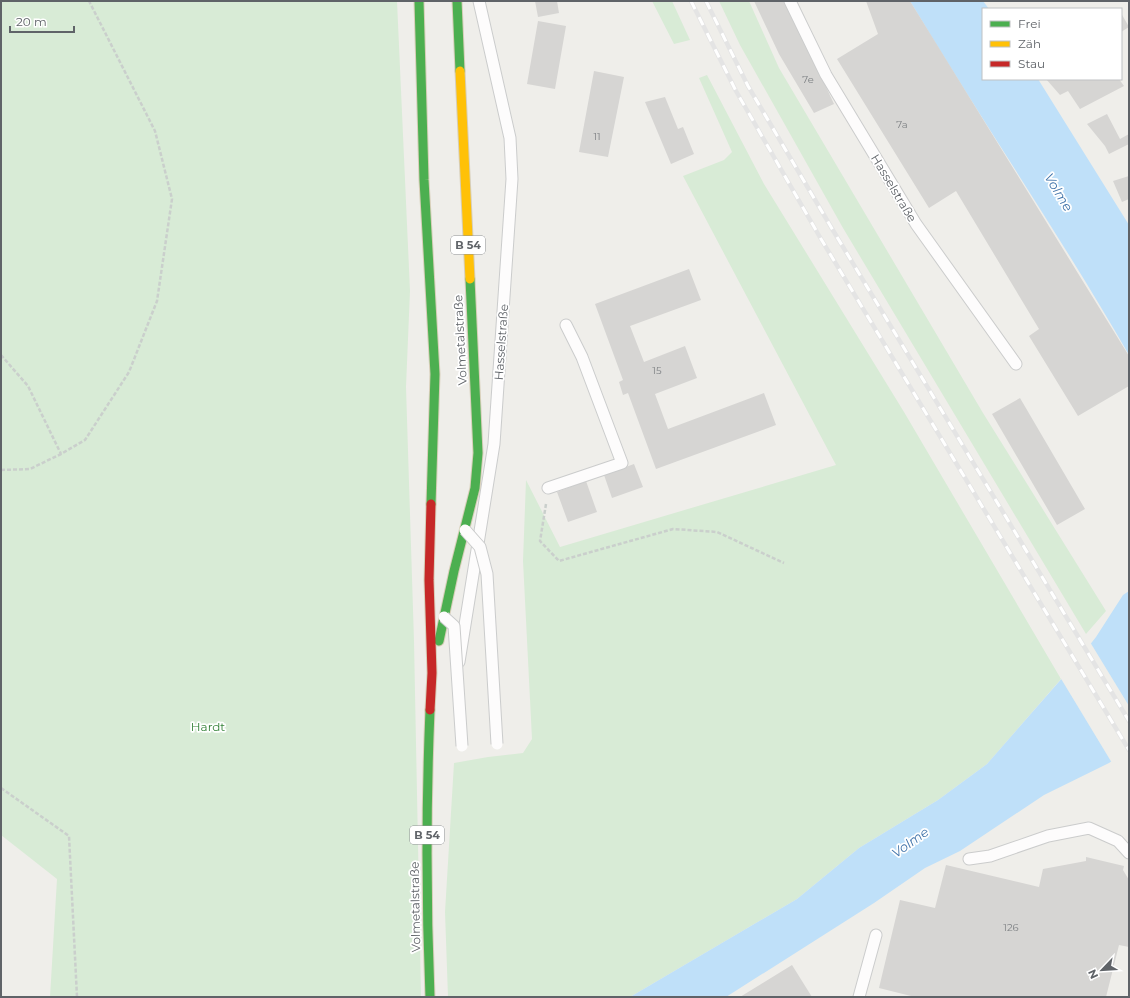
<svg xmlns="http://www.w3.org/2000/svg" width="1130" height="998" font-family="Montserrat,sans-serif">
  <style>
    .green { fill: #d8ebd6 }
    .water { fill: #bfe0f9 }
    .pier { fill: #efeeea }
    .building { fill: #d6d5d3 }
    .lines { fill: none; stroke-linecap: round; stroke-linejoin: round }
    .lane-casing { stroke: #cbcccc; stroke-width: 13 }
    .fast-casing { stroke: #d7ceb8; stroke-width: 11 }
    .slow-casing { stroke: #d7ceb8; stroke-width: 11 }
    .jam-casing { stroke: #d7ceb8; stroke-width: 11 }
    .path { stroke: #cacfcc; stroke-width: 2.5; stroke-dasharray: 4 2; stroke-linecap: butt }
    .lane { stroke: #fdfcfc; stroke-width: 11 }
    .fast { stroke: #4caf50; stroke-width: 9 }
    .slow { stroke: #ffc107; stroke-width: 9 }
    .jam { stroke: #c62828; stroke-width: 9 }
    .rail-casing { stroke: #e4e4e4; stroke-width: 4.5 }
    .rail { stroke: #fff; stroke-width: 3; stroke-dasharray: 9; stroke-linecap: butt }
    .lane-bridge-casing { stroke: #cbcccc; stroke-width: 13; stroke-linecap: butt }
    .lane-bridge { stroke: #fdfcfc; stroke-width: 11 }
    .labels { text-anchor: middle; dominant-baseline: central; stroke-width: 3.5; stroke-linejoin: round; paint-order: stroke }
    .number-label { font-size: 10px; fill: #7e8184 }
    .shield { fill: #fff; stroke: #8f9295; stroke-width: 1 }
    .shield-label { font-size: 11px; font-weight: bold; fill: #5f6368 }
    .street-label { font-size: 12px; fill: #5f6368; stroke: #fff }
    .park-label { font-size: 12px; fill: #348238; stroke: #fff }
    .water-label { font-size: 13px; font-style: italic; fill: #4174aa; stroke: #fff }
  </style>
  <rect width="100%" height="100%" fill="#efeeea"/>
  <path class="green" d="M1,1H397L410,291L406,387L414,641L421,997H50L57,879L1,835Z
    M652,1H672L690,40L674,44Z
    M719,1H749L779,68L983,413L1106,611L1086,634L843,228L740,45Z
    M707,75L764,184L904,412L1061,679L987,764L938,800L859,848L797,899L630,997H448L445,912L454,763L488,757L523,753L532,739L523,561L526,480L560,547L836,465L683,176L724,160L732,152L699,78Z"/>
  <path class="water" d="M910,1H983L989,9H983V79H1038L1129,225V355C1060,235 981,120 910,1Z
    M1129,591V749L1109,763L1044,795L960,851L925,868L874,903L726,997H630L797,899L859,848L938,800L987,764L1078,660L1096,637L1123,595Z"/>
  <path class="pier" d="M1090,642L1129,706V751L1112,763L1060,677Z"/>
  <path class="building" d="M535,1H557L559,13L538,17Z
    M754,1H786L834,104L814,113L779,54Z
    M866,1H910L1129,356V386L1078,416L1029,336L1039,329L956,191L929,208L837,59L878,34Z
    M1121,13L1129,27L1121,32Z
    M538,21L566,26L555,89L527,84Z
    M594,71L624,77L608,157L579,152Z
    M1046,79H1119L1124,86L1080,109L1068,91L1060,95Z
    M665,97L678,129L683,127L694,154L671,164L645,102Z
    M1107,114L1120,139L1129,134V144L1109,154L1105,146L1087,124Z
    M1129,176V199L1122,202L1113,181Z
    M689,269L701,300L630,326L644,362L685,346L697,378L655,394L668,429L764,393L776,425L656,469L628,393L623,395L619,382L623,380L595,304Z
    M1020,398L1085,509L1057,525L992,414Z
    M634,464L643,487L612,498L604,475Z
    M586,481L597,512L568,522L557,492Z
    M1086,857L1124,866L1123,870L1129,880V947L1119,945L1106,997H915L879,988L900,900L935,908L946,865L1039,887L1043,869L1086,861Z
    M792,965L812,997H740Z"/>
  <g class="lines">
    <defs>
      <path id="lane" d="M790,1L826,75L916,224L1016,364
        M548,488L622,463L582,357L566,325
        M459,662L494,444L512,179L510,138L479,1
        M969,859L990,856L1048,836L1089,828L1118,841L1129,853
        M859,997L876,935"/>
      <path id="fast" d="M419,1L424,180L435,374L431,504
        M457,1L460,71
        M439,641L454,571L475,488L478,453L470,279
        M430,997C426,901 426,806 430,710"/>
      <path id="slow" d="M460,71L470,279"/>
      <path id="jam" d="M430,710L432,673L429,580L431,504"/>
    </defs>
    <use href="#lane" class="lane-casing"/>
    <use href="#fast" class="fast-casing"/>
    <use href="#slow" class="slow-casing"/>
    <use href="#jam" class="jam-casing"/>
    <path class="path" d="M1,355L28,386L61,454
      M1,470L30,469L61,454L85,440L129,372L157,301L172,199L155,131L89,1
      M546,504L540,541L559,561L673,529L717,532L784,563
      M1,788L69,836L77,997"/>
    <use href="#lane" class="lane"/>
    <use href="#fast" class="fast"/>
    <use href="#slow" class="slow"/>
    <use href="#jam" class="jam"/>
    <defs>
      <path id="rail" d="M691,1L736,91L821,239L1129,750
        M706,1L748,86L834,232L1129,721"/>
    </defs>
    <use href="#rail" class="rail-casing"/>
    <use href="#rail" class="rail"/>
    <defs>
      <path id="lane-bridge" d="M465,530L480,547L487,574L497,744
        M444,617L454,626L462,746"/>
    </defs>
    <use href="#lane-bridge" class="lane-bridge-casing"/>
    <use href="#lane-bridge" class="lane-bridge"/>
  </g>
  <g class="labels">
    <g class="number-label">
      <text x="808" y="79">7e</text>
      <text x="902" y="124">7a</text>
      <text x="597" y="136">11</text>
      <text x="657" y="370">15</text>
      <text x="1011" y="927">126</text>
    </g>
    <g class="shield">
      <rect x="451" y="236" width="34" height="18" rx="3"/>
      <rect x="410" y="826" width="34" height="18" rx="3"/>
    </g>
    <g class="shield-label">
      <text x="468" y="245">B 54</text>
      <text x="427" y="835">B 54</text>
    </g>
    <g class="street-label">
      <text transform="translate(894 188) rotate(59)">Hasselstraße</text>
      <text transform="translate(460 340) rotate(-93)">Volmetalstraße</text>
      <text transform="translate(501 342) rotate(-86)">Hasselstraße</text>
      <text transform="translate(415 907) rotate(-91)">Volmetalstraße</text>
    </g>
    <g class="park-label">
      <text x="208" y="726">Hardt</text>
    </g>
    <g class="water-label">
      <text transform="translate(1059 192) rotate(59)">Volme</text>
      <text transform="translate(910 842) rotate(-36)">Volme</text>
    </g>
  </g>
  <rect width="1130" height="998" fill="none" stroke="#5f6368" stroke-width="4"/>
  <rect x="982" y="8" width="140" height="72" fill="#ffffff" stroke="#bfc1c3"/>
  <rect x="990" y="21" width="20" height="6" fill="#4caf50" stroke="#bfc1c3"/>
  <text x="1018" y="28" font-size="12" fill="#5f6368">Frei</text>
  <rect x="990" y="41" width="20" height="6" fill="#ffc107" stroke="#bfc1c3"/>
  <text x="1018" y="48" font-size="12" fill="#5f6368">Zäh</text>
  <rect x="990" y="61" width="20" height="6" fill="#c62828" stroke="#bfc1c3"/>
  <text x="1018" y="68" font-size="12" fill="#5f6368">Stau</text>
  <g transform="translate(1102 970) rotate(245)" stroke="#ffffff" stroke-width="3" paint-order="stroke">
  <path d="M0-3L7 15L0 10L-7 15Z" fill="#5f6368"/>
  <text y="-6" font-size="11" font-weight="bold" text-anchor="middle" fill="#5f6368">N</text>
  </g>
  <path d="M10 26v6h64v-6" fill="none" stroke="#5f6368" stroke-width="2"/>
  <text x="16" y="26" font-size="12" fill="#5f6368" stroke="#ffffff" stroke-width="3" paint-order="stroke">20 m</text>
</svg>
